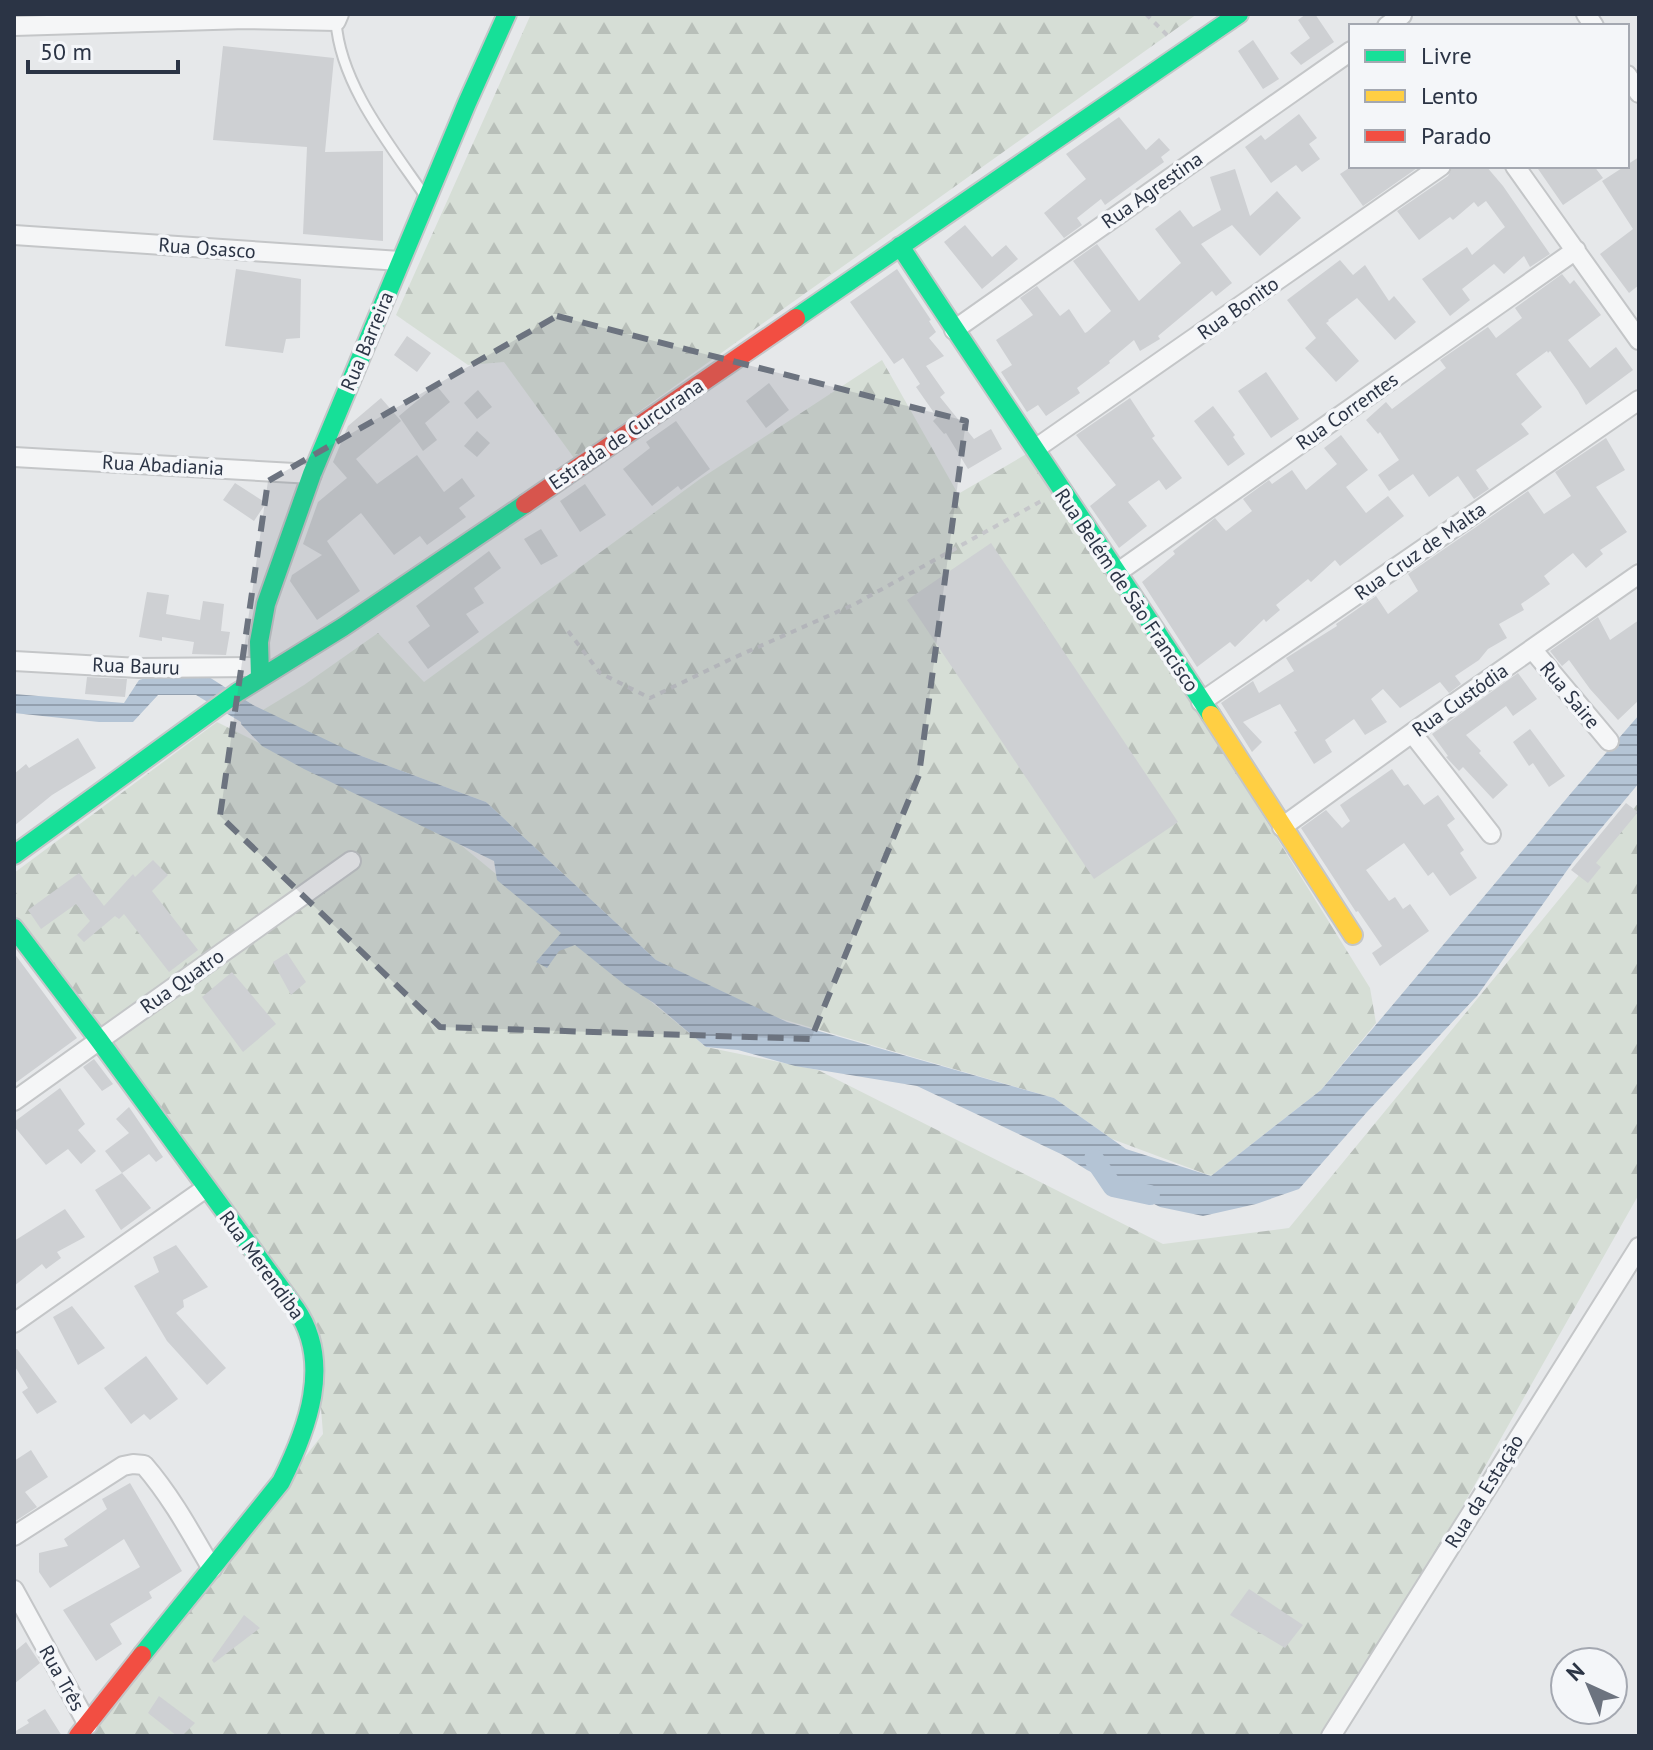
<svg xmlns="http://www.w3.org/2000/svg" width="1653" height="1750" font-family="'PT Sans',sans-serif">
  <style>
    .forest { fill: url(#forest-firs) }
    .water { fill: url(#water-rules) }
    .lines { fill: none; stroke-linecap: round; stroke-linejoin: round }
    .canal { stroke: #b4c4d5; stroke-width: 20 }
    .building { fill: #ced0d3 }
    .lane-casing { stroke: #c4c6c8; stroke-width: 13 }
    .street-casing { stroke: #c4c6c8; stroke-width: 22 }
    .fast-casing { stroke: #c4c6c8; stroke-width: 22 }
    .slow-casing { stroke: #c4c6c8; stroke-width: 22 }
    .jam-casing { stroke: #c4c6c8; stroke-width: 22 }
    .path { stroke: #c5c6ca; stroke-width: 4; stroke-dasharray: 6 6; stroke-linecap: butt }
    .lane { stroke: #f5f6f7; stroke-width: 9 }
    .street { stroke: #f5f6f7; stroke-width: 18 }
    .fast { stroke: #16e098; stroke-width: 18 }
    .slow { stroke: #ffcf43; stroke-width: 18 }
    .jam { stroke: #f24e42; stroke-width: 18 }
    .marked { fill: #6c737f; fill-opacity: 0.2; stroke: #6c737f; stroke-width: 6; stroke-dasharray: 16 10; stroke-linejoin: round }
    .labels { text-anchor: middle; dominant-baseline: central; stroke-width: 7; stroke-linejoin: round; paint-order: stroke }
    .street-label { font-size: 20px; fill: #2b3445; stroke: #f4f6f9 }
  </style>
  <defs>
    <pattern id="forest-firs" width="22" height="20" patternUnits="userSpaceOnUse" patternTransform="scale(2)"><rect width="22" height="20" fill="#d6ded6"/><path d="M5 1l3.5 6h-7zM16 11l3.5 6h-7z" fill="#b8bfb9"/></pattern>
    <pattern id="water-rules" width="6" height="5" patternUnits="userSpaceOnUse" patternTransform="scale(2)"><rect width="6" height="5" fill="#b4c4d5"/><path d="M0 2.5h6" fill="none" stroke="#93a0af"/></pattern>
  </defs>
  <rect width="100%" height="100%" fill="#e6e8ea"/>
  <path class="forest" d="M531,14H1197L574,458L504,362L468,365L396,315Z
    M882,360L958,494L1035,449L1370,988L1376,1023L1321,1090L1211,1176L1112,1139L1054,1098L775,1017L656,960L486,802L253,716L304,685L378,633L424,682L700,479Z
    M217,722L456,841L706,1047L818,1070L1163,1244L1289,1228L1639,802V1194L1348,1709L1329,1736H86L323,1434L315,1329L14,929V873Z"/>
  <path class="water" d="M170,671L209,677L253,705L356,754L486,802L656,960L787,1022L1054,1098L1126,1149L1211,1176L1321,1090L1572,792L1639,715V783L1573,862L1477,996L1367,1112L1299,1189L1256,1204L1203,1216L1160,1207L1087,1170L1063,1155L917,1086L795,1066L738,1050L706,1047L654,1003L625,985L575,945L559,951L547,968L536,962L561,933L497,880L494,861L304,769L262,746L241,724V722L196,695H158L133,722H99L14,713V694L124,703L139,680Z"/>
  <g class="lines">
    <path class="canal" d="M1094,1159L1113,1187L1150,1195"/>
  </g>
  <path class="building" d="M1306,14H1315L1334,42L1301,65L1290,53L1310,38L1298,20Z
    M1253,40L1279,79L1263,89L1238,51Z
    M223,46L334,58L325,152L383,151V241L303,234L307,147L213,140Z
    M1299,114L1317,138L1309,144L1320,159L1302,172L1296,165L1271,183L1245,147L1261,135L1265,140Z
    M1119,117L1146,150L1159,138L1170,150L1161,157L1164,162L1105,205L1101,199L1077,218L1082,225L1064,238L1044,213L1086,179L1066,154Z
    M1639,157V285L1629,293L1600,254L1633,229L1602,181Z
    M1352,166H1420L1363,206L1340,174Z
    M1453,166H1486L1503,186L1550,254L1530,267L1524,256L1504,274L1494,264L1462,289L1470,300L1450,316L1422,279L1467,247L1472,255L1505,227L1486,201L1478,207L1474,202L1453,220L1450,217L1419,240L1397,211L1448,176Z
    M1536,166H1594L1603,178L1563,205Z
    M1235,169L1250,216L1277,191L1301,218L1260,256L1232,225L1201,244L1232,283L1216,296L1212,291L1158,336L1160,339L1140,351L1134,340L1109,361L1110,363L1077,388L1080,393L1046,416L1038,405L1027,412L1001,372L1012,365L996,340L1033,315L1020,298L1037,286L1060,316L1069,309L1085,333L1087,332L1111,311L1073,261L1097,244L1139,301L1181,263L1155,229L1180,210L1193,227L1221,210L1210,177Z
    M965,225L992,257L1006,245L1018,259L982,289L944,242Z
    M1340,260L1353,275L1365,265L1389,301L1394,296L1416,322L1395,340L1357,298L1328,320L1329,321L1326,323L1359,361L1336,382L1305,348L1316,338L1287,300Z
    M236,269L301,279L300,338L286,339L283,353L225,346Z
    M897,269L931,320L929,321L936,332L929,338L944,356L926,366L945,393L940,397L974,439L991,429L1002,449L968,469L946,433L944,434L933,421L937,417L916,387L920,384L903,358L894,364L850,302Z
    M1562,274L1570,284L1574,280L1601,315L1568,340L1590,368L1616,347L1633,370L1586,405L1578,391L1550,351L1548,353L1547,351L1516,374L1542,407L1521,424L1529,434L1476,470L1489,489L1474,499L1458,476L1429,497L1413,474L1389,491L1378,475L1399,460L1380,432L1378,434L1366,420L1386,402L1392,409L1446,368L1440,360L1488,327L1496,338L1522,318L1515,308Z
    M407,336L431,353L417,372L394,355Z
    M1266,372L1299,419L1271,438L1238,391Z
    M769,383L789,410L766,428L746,401Z
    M436,385L450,402L425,423L437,440L423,451L399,416Z
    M478,390L492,407L477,419L464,403Z
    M381,398L401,421L356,459L377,484L417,455L444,492L462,478L475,496L459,508L466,517L427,545L420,536L394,555L361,513L327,541L360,591L317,620L290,581L292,575L322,555L303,544L318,502L347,478L333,462L348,426Z
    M1130,398L1155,436L1152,438L1182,478L1166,490L1159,480L1128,502L1147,526L1119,548L1090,506L1116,485L1076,435Z
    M1213,406L1235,435L1233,437L1245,454L1228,466L1194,421Z
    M676,421L710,469L681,490L678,486L652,506L623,469L650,448L646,442Z
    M477,431L490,443L477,457L464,446Z
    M1341,435L1368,470L1346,487L1366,513L1388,496L1404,516L1340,566L1335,560L1311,582L1308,579L1276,605L1280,610L1266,622L1264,619L1235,647L1230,642L1197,667L1142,582L1175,554L1173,551L1215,518L1226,531L1252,511L1243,499L1269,480L1272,484L1292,470L1306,490L1337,464L1324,448Z
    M1606,438L1625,470L1596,487L1627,532L1600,550L1603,554L1586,568L1573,553L1544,576L1550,584L1521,604L1524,610L1499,624L1507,638L1488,649L1479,660L1455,676L1461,684L1449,693L1440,682L1400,708L1383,689L1371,699L1387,722L1365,735L1354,719L1325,740L1332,752L1314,764L1294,732L1297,731L1280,704L1243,722L1262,742L1252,752L1221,703L1253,681L1259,693L1294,671L1286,658L1337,626L1336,624L1376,596L1388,614L1418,591L1408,574L1528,491L1544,514L1571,496L1555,472Z
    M235,483L266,503L254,521L223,500Z
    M585,484L606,515L580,532L560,501Z
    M541,529L558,556L541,565L524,539Z
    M991,543L1178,822L1094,879L907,600Z
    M489,551L501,568L474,588L484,603L466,614L479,632L428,669L408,642L430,626L416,606Z
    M147,592L169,595L166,614L200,620L203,601L224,604L221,631L230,632L226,655L192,654L194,642L162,637V641L139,637Z
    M1598,617L1610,640L1639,620V700L1618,720L1590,689L1569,660L1562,666L1550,651Z
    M1518,673L1537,699L1513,716L1506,706L1466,735L1481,751L1479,753L1508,785L1493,799L1463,767L1459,771L1446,757L1448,756L1432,734Z
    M87,677L127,679L125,697L85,694Z
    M1530,729L1565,776L1549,787L1533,763L1529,766L1513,742Z
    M78,738L96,768L52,795L14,826V774L26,764L29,768Z
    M1392,769L1404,786L1408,784L1424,805L1438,795L1455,819L1447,825L1464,850L1460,853L1477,878L1450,896L1433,872L1428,876L1404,843L1366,870L1389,901L1395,897L1403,909L1410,904L1429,931L1380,966L1372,953L1382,946L1358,911L1356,912L1301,828L1326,810L1342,828L1350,821L1340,805Z
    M1626,803L1638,812L1596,863L1601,867L1588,883L1571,870Z
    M153,860L168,875L152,891L198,950L169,972L124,914L119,919L115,916L84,942L77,935L90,921L76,904L41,929L28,910L79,873L104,906L133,874L135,877Z
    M14,953L77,1038L14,1084Z
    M287,953L306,982L291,995L273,962Z
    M232,972L276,1024L243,1052L202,997Z
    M94,1059L113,1084L102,1091L83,1067Z
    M60,1088L85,1124L78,1130L96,1151L81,1164L68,1149L46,1165L14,1126V1122Z
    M129,1107L163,1157L156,1162L149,1154L122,1173L105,1151L129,1133L116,1119Z
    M122,1173L151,1208L121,1230L95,1190Z
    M65,1209L85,1237L57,1252L61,1258L46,1269L42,1264L14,1286V1241Z
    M176,1245L208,1287L183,1300L184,1307L176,1313L226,1368L207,1385L167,1341L134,1286L159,1272L153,1257Z
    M72,1306L105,1348L78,1365L53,1317Z
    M17,1349L57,1402L37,1414L22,1392L28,1388L14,1365V1350Z
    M146,1356L178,1399L150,1420L144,1414L131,1424L104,1388Z
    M31,1450L48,1477L25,1492L37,1507L14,1522V1461Z
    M130,1483L182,1571L149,1592L152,1598L110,1624L122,1644L96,1661L63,1610L140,1567L124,1539L50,1588L39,1572V1553L68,1546L64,1539L107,1509L102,1499Z
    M1249,1589L1303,1625L1285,1648L1230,1615Z
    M244,1615L260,1628L214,1663L212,1660Z
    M26,1642L40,1663L14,1684V1652Z
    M159,1696L195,1723L182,1736H177L148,1713Z
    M45,1709L62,1736H14V1732L29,1723L27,1720Z"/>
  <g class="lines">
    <defs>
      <path id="lane" d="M336,21C340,84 390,145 425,196"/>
      <path id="street" d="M1586,14L1594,26
        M14,26L246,19L336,21L339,14
        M1387,26L1402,15
        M1627,75L1639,93
        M1515,166L1639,340
        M14,235L400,261
        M954,330L1351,51
        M1035,449L1441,166
        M14,457L312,474
        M1118,572L1576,250
        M1532,649L1609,741
        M14,661L139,668L258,667
        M1201,702L1639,400
        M1412,733L1491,834
        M1282,827L1412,733L1639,574
        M14,1101L351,861
        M14,1323L206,1188
        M14,1536L123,1466L133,1464L144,1465C171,1496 191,1533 212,1569
        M14,1590L88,1725
        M1331,1736L1639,1247"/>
      <path id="fast" d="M900,246C1003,403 1109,558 1211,715
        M796,318L1239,14
        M260,677L259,642L266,604L312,474L467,103L507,14
        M14,855L238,692L343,627L525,504
        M14,928L99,1040L296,1309C333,1363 307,1430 281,1482L142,1655"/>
      <path id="slow" d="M1211,715L1353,935"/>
      <path id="jam" d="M525,504L796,318
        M78,1736L142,1655"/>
    </defs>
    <use href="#lane" class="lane-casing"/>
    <use href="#street" class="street-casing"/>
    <use href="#fast" class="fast-casing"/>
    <use href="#slow" class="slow-casing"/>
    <use href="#jam" class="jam-casing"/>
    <path class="path" d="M1146,14L1168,36
      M568,631L600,673L650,698L731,659L855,604L1043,500"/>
    <use href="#lane" class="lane"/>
    <use href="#street" class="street"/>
    <use href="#fast" class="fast"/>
    <use href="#slow" class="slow"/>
    <use href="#jam" class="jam"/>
  </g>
  <path class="marked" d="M557,316L966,421L919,775L811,1039L440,1027L220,816L268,481Z"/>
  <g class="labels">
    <g class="street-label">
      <text transform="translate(1152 190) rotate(-35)">Rua Agrestina</text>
      <text transform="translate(207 248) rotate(4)">Rua Osasco</text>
      <text transform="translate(1238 308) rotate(-35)">Rua Bonito</text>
      <text transform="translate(367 341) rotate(-67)">Rua Barreira</text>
      <text transform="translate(1347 411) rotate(-35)">Rua Correntes</text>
      <text transform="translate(626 434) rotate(-34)">Estrada de Curcurana</text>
      <text transform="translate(163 465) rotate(3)">Rua Abadiania</text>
      <text transform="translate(1420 551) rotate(-35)">Rua Cruz de Malta</text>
      <text transform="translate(1127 590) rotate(56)">Rua Belém de São Francisco</text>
      <text transform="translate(136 666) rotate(2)">Rua Bauru</text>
      <text transform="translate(1570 695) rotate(50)">Rua Saire</text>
      <text transform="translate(1460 700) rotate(-35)">Rua Custódia</text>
      <text transform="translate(182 981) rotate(-35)">Rua Quatro</text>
      <text transform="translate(262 1265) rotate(54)">Rua Merendiba</text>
      <text transform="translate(1484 1491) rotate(-58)">Rua da Estação</text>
      <text transform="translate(62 1678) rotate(61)">Rua Três</text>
    </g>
  </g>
  <rect width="1653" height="1750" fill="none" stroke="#2b3445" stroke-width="32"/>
  <rect x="1349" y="24" width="280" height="144" fill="#f4f6f9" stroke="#a4a8b1" stroke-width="2"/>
  <rect x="1365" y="50" width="40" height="12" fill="#16e098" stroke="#a4a8b1" stroke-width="2"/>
  <text x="1421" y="64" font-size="24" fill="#2b3445">Livre</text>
  <rect x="1365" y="90" width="40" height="12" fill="#ffcf43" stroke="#a4a8b1" stroke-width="2"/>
  <text x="1421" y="104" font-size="24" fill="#2b3445">Lento</text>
  <rect x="1365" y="130" width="40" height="12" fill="#f24e42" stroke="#a4a8b1" stroke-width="2"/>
  <text x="1421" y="144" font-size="24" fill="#2b3445">Parado</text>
  <g transform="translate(1589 1686) rotate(316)"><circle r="38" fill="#f4f6f9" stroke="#a4a8b1" stroke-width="2"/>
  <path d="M0-6L14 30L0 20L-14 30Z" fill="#6c737f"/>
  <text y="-12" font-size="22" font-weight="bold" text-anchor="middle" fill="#2b3445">N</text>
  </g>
  <path d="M28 60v12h150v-12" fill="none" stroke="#2b3445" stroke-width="4"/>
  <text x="40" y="60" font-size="24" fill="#2b3445" stroke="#f4f6f9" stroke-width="6" paint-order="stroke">50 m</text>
</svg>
